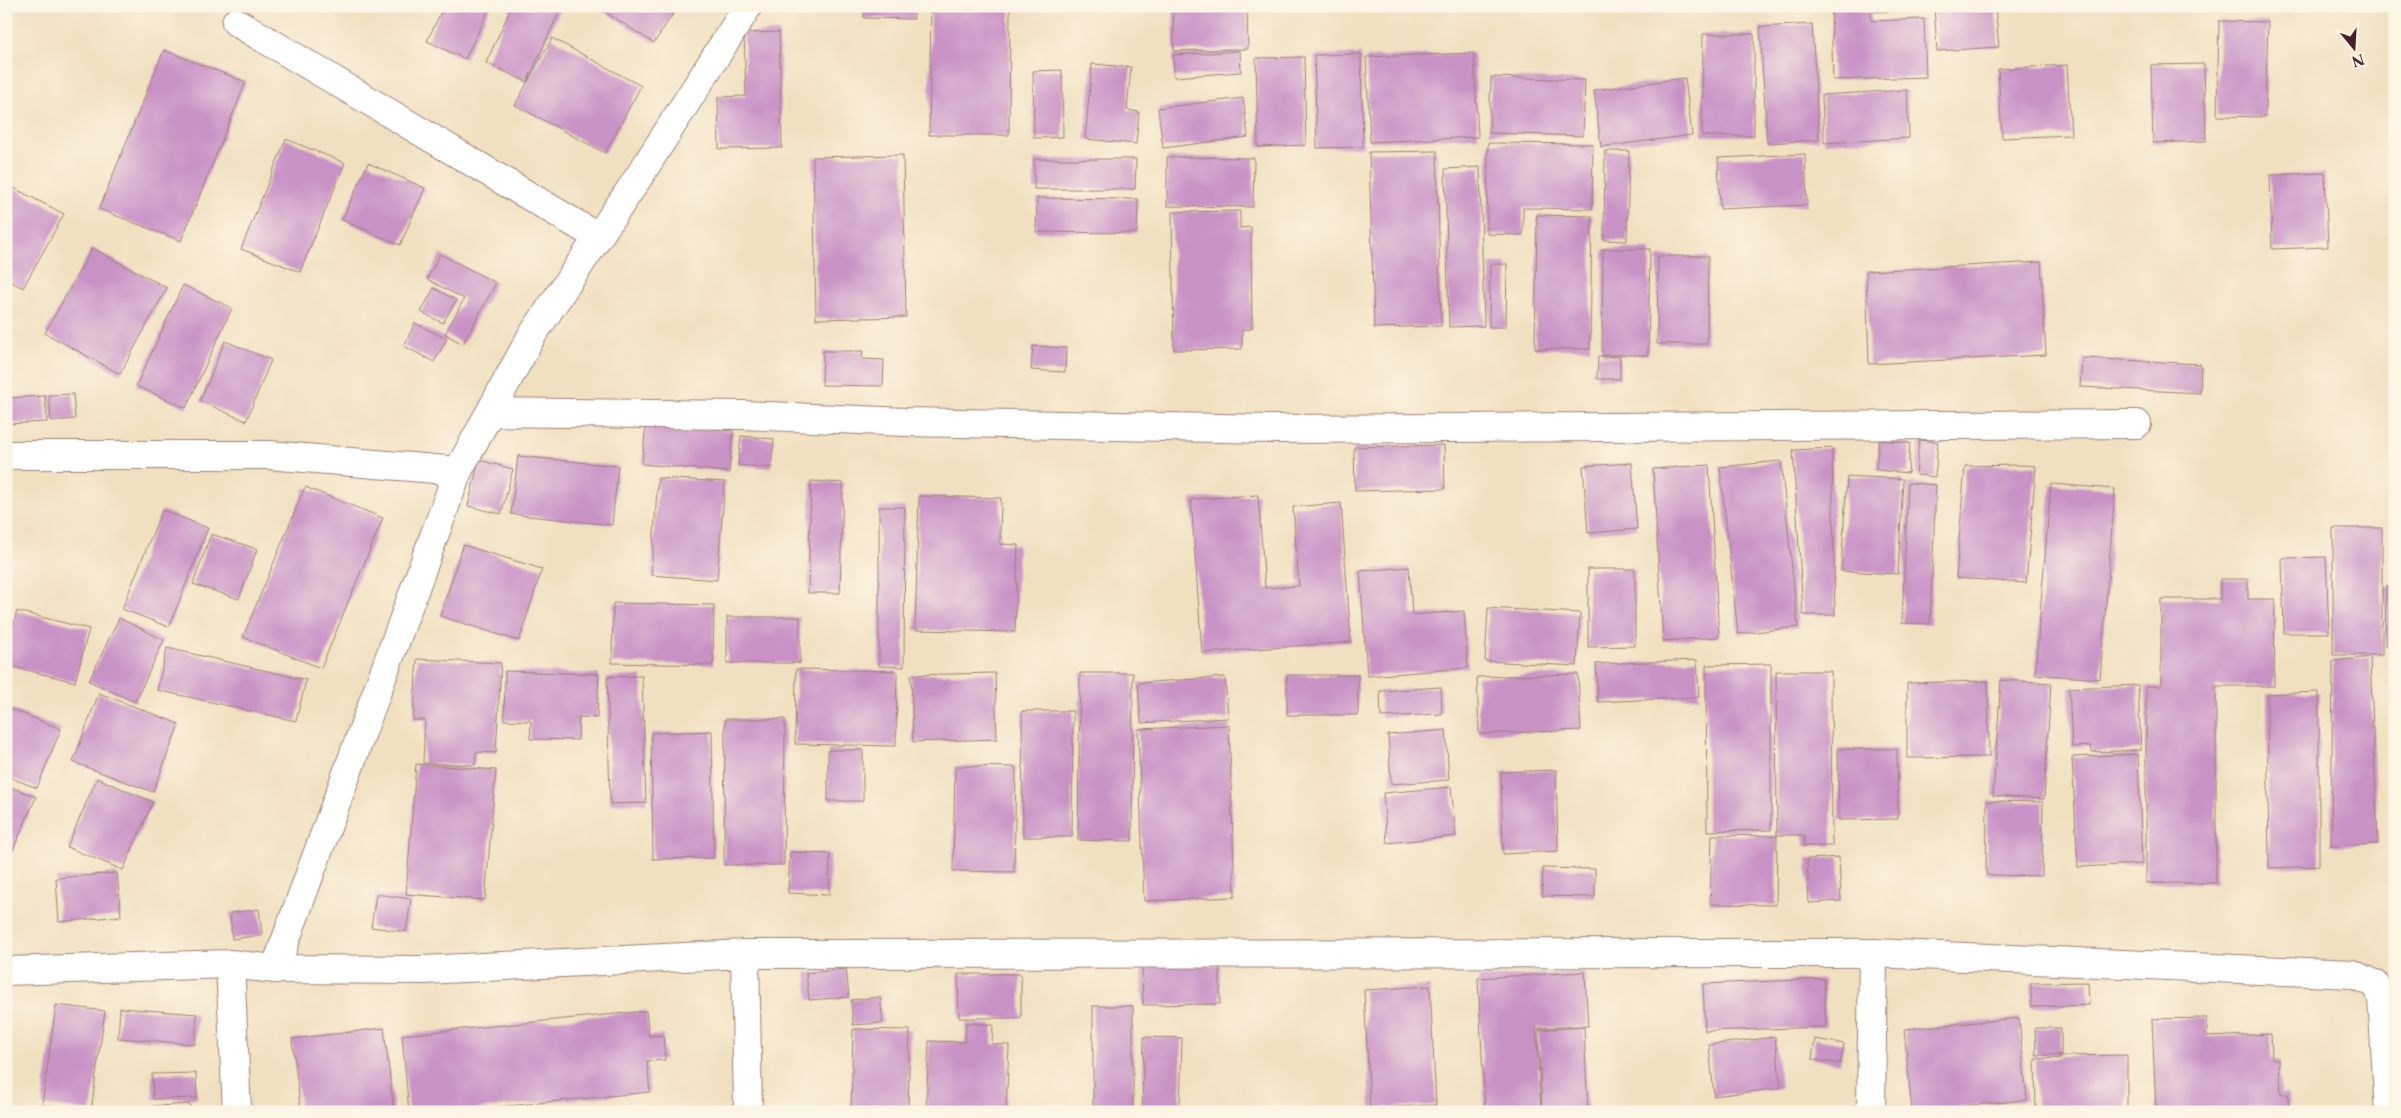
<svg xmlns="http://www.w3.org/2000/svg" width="2401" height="1118" font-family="'Libre Caslon Text',serif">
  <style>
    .building { fill: #c992c6 }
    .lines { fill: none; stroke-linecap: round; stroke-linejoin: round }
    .minor-casing { stroke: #9d8076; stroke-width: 30 }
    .minor { stroke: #fff; stroke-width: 28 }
  </style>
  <rect width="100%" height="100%" fill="#fcf5e5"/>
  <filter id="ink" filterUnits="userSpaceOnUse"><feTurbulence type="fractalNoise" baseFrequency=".02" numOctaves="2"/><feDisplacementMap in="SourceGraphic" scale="10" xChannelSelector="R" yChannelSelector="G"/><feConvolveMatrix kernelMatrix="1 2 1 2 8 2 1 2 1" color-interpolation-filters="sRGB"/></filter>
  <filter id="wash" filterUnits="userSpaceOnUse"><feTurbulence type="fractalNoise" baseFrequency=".0096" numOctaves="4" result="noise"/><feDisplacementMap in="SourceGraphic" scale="20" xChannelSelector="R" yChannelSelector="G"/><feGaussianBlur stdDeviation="1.12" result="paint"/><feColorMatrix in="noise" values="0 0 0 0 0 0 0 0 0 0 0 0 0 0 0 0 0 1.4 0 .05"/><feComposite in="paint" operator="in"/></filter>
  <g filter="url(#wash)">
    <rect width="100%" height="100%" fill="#f0e0c0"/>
    <g id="blocks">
      <path class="building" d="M444,6H491L465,59L427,41Z
        M512,6H562L527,82L486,63Z
        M595,6H678L654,43Z
        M864,6H914V19L864,18Z
        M931,6H1010L1009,135H929Z
        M1173,6H1247L1248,49L1174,51Z
        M1831,6H1923V10L1871,12V21L1924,19L1926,77L1833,80Z
        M1934,6H1995L1999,47L1937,51Z
        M2219,21L2268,22L2265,117L2217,116Z
        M1812,24L1819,140L1767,143L1760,27Z
        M779,32L782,148L719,149L718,97L746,96L744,33Z
        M1703,34H1754V136H1702Z
        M552,38L641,86L605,153L515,105Z
        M164,50L246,82L181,241L99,209Z
        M1240,51L1241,72L1174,77L1173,55Z
        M1474,53L1478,137L1370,142L1366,57Z
        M1361,54L1363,147L1317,148L1314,55Z
        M1304,57L1306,145L1258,147L1256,58Z
        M1092,64L1131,67L1127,110L1139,112L1136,144L1085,139Z
        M2204,64L2206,141L2153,143L2151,65Z
        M2067,65L2071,135L2002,138L1998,69Z
        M1062,70L1063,137L1034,138L1033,71Z
        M1491,77L1585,80L1583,136L1489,133Z
        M1685,78L1692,135L1601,147L1594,90Z
        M1907,90L1909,138L1824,143L1822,95Z
        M1243,98L1248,137L1163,148L1158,108Z
        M286,139L345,163L300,272L241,249Z
        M1488,143L1593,144L1592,209L1523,208V235L1487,234Z
        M1437,151L1441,326L1374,328L1369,152Z
        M1605,151H1629L1627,241L1604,240Z
        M1805,154L1807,205L1720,209L1718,158Z
        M903,155L906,317L816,319L813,157Z
        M1167,157L1254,158L1253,207L1167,206Z
        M1034,159H1136L1135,189H1034Z
        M368,163L425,188L400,245L342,220Z
        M1480,167L1484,326L1449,327L1445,169Z
        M2325,173L2328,247L2272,249L2270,175Z
        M6,184L64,214L23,288L6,279Z
        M1037,198L1138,199L1137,233L1036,232Z
        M1240,211V228L1251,227L1252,329L1242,330V349L1174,350L1172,212Z
        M1537,215L1592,216L1590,349H1535Z
        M92,248L167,288L120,374L45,333Z
        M1603,249H1650L1648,355H1602Z
        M440,254L496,283L463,344L445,334L464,299L427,279Z
        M1658,256H1708L1707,344H1657Z
        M2041,262L2046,355L1869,364L1866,271Z
        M1490,264H1507L1506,327H1489Z
        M183,285L232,308L186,408L136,386Z
        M434,288L456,300L443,323L421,312Z
        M415,323L447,339L434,362L404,346Z
        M225,341L271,360L246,421L200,401Z
        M1033,346L1066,348L1065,372L1031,370Z
        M823,351H863L862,359L884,360L883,386L822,385Z
        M1598,356L1620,357V379H1597Z
        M2082,358L2201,364L2200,393L2080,387Z
        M73,394L75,419L51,421L49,395Z
        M45,396L47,422L6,424V398Z
        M646,423L733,431L729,472L642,464Z
        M741,436L774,439L771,468L738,465Z
        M1879,440L1910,443L1908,473L1876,470Z
        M1919,440L1938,442L1935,477L1916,475Z
        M1444,445L1445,489L1355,491L1354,447Z
        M1832,448L1835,615H1803L1793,450Z
        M518,456L618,466L612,525L511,514Z
        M479,460L513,469L501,514L468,506Z
        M1781,461L1798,627L1738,634L1720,467Z
        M1632,463L1637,529L1588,533L1583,466Z
        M1709,465L1719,637L1663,641L1653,469Z
        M2021,465L2036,466L2026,583L1956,578L1965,466Z
        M1847,476L1903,479L1898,574L1841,571Z
        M658,478L725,482L717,580L651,575Z
        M811,481L843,483L840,593H808Z
        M1908,483L1936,485L1930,624L1902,623Z
        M2051,484L2115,489L2100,679L2035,674Z
        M305,487L383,518L321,668L243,637Z
        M1258,495L1265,588L1299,586L1293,507L1341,503L1351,642L1202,653L1191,499Z
        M919,496L1001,498L1000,544L1018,545L1015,632L915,630Z
        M879,507H905L904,667L879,666Z
        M162,510L208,528L169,627L122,609Z
        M2333,528H2382V655H2333Z
        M211,534L257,549L239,599L193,584Z
        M463,545L542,569L519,641L440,616Z
        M2326,557L2329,633H2284L2282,558Z
        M1409,567L1412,615L1464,611L1468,668L1367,676L1360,571Z
        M1588,569H1635V646L1588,647Z
        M2220,579H2248V599H2275L2274,686H2216V883H2146V686H2161V599H2220Z
        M2395,585V645L2385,646L2386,586Z
        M613,603L714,605L713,665L612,663Z
        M1488,608L1580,613L1577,666L1485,661Z
        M17,611L89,629L75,682L6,665V654Z
        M727,617H800V663H727Z
        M119,618L164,640L135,702L89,681Z
        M167,648L306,680L296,721L157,690Z
        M2370,657L2378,844L2331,846L2333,661Z
        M417,659L501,663L496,753L476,752L475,765L423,763L425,720H413Z
        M1697,660L1699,697L1598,702L1596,664Z
        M1771,664V830L1707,831L1706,665Z
        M796,669L897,671L896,746L795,744Z
        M505,671L599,674L597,718L579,717L578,740L530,739L531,721L504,720Z
        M1776,671H1831L1832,846H1804V835H1777Z
        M995,673L997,739L913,742L911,675Z
        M1080,673H1133L1132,841L1078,840Z
        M1578,674L1581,730L1479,734L1477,677Z
        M1287,675H1358V715H1287Z
        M642,676L646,803L610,804L607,677Z
        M1225,677L1228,718L1141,723L1138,683Z
        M2001,680L2051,683L2044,799L1993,796Z
        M1988,681L1989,757L1907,758V683Z
        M2138,685L2141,750L2092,752L2091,746L2072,747L2069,688Z
        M1441,687L1442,714L1381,717L1380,691Z
        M2319,692V866L2269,868L2267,694Z
        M99,693L179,724L153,792L73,762Z
        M6,707L61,729L37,788L6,776Z
        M1022,711H1073L1072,837H1023Z
        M725,719H785L784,865H724Z
        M1229,725L1235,897L1144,901L1138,729Z
        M1446,730L1449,780L1391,784L1388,735Z
        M712,731L714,858L653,859L651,733Z
        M1838,749H1897L1898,819L1839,820Z
        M828,750H863V801H828Z
        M2138,754L2142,864L2078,867L2072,757Z
        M416,764L496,770L485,900L406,894Z
        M955,766L1016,767L1014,872L953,871Z
        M1556,770L1558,851L1503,854L1501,772Z
        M97,778L153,802L123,870L67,847Z
        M6,785L36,797L6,866Z
        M1451,787L1456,836L1387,843L1383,793Z
        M1987,801L2043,802L2042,876L1986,875Z
        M1712,835L1777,836L1776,905L1710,904Z
        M790,852L830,854L829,895L788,893Z
        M1839,857L1841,901L1809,903L1807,859Z
        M1543,868L1595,869V897L1542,896Z
        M117,873L121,916L59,922L56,878Z
        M376,894L411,899L406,932L371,927Z
        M259,909L262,935L232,939L230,913Z
        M1142,965H1220V1004L1143,1005Z
        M846,969L849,997L809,1000L806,973Z
        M1585,972L1588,1026L1536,1028L1541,1112H1485L1478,978Z
        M958,974H1021V1018H959Z
        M1824,979L1826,1027L1705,1031L1703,984Z
        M2088,982L2089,1005L2031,1007V983Z
        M1430,986L1436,1105L1370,1108L1364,990Z
        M880,997L883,1023L853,1025L851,1000Z
        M56,1005L105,1011L91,1111L42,1105Z
        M1093,1006H1133V1112H1093Z
        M120,1008L197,1014L195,1044L118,1038Z
        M646,1011L649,1036L663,1035L665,1060L647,1061L650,1092L447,1112H409L402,1035Z
        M2019,1018L2027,1100L1912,1111L1904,1029Z
        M2207,1018V1037L2271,1034L2272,1059H2279L2281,1094H2288L2289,1112H2156L2152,1019Z
        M966,1023L993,1025L992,1044L1009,1045L1006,1112H926L929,1041L965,1042Z
        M1584,1027L1588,1112H1542L1538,1030Z
        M384,1028L394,1112H301L292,1039Z
        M2035,1028H2061V1055H2036Z
        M853,1029L910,1030L908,1112H851Z
        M1144,1037L1182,1038L1180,1112H1142Z
        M1775,1037L1781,1088L1714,1096L1709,1045Z
        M1815,1039L1844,1044L1840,1064L1812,1059Z
        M2127,1055V1112H2036L2035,1059L2060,1058V1056Z
        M196,1073L197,1098L153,1099L152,1074Z
        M190,1104L191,1112H126V1108Z"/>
    </g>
  </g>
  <g filter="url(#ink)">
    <use href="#blocks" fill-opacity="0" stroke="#9d8076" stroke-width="1"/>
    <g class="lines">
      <defs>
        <path id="minor" d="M236,22L598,237
          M491,412L743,415L906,422L1271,429L2137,424
          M6,455H269L458,471
          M745,954L748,1112
          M230,964L237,1112
          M275,969L458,471L531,337L638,178L748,6
          M6,971L230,964L275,969L423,970L745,954L1873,953L2352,974L2375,984L2382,998L2389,1112
          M1871,1112L1873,953"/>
      </defs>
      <use href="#minor" class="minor-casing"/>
      <use href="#minor" class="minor"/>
    </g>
  </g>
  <rect width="2401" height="1118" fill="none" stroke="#fcf5e5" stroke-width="25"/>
  <g transform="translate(2354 48) rotate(162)" stroke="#fcf5e5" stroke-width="4" paint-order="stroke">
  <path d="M0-4L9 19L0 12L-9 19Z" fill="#4a1f2b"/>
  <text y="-8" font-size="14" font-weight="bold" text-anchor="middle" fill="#4a1f2b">N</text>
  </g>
</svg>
